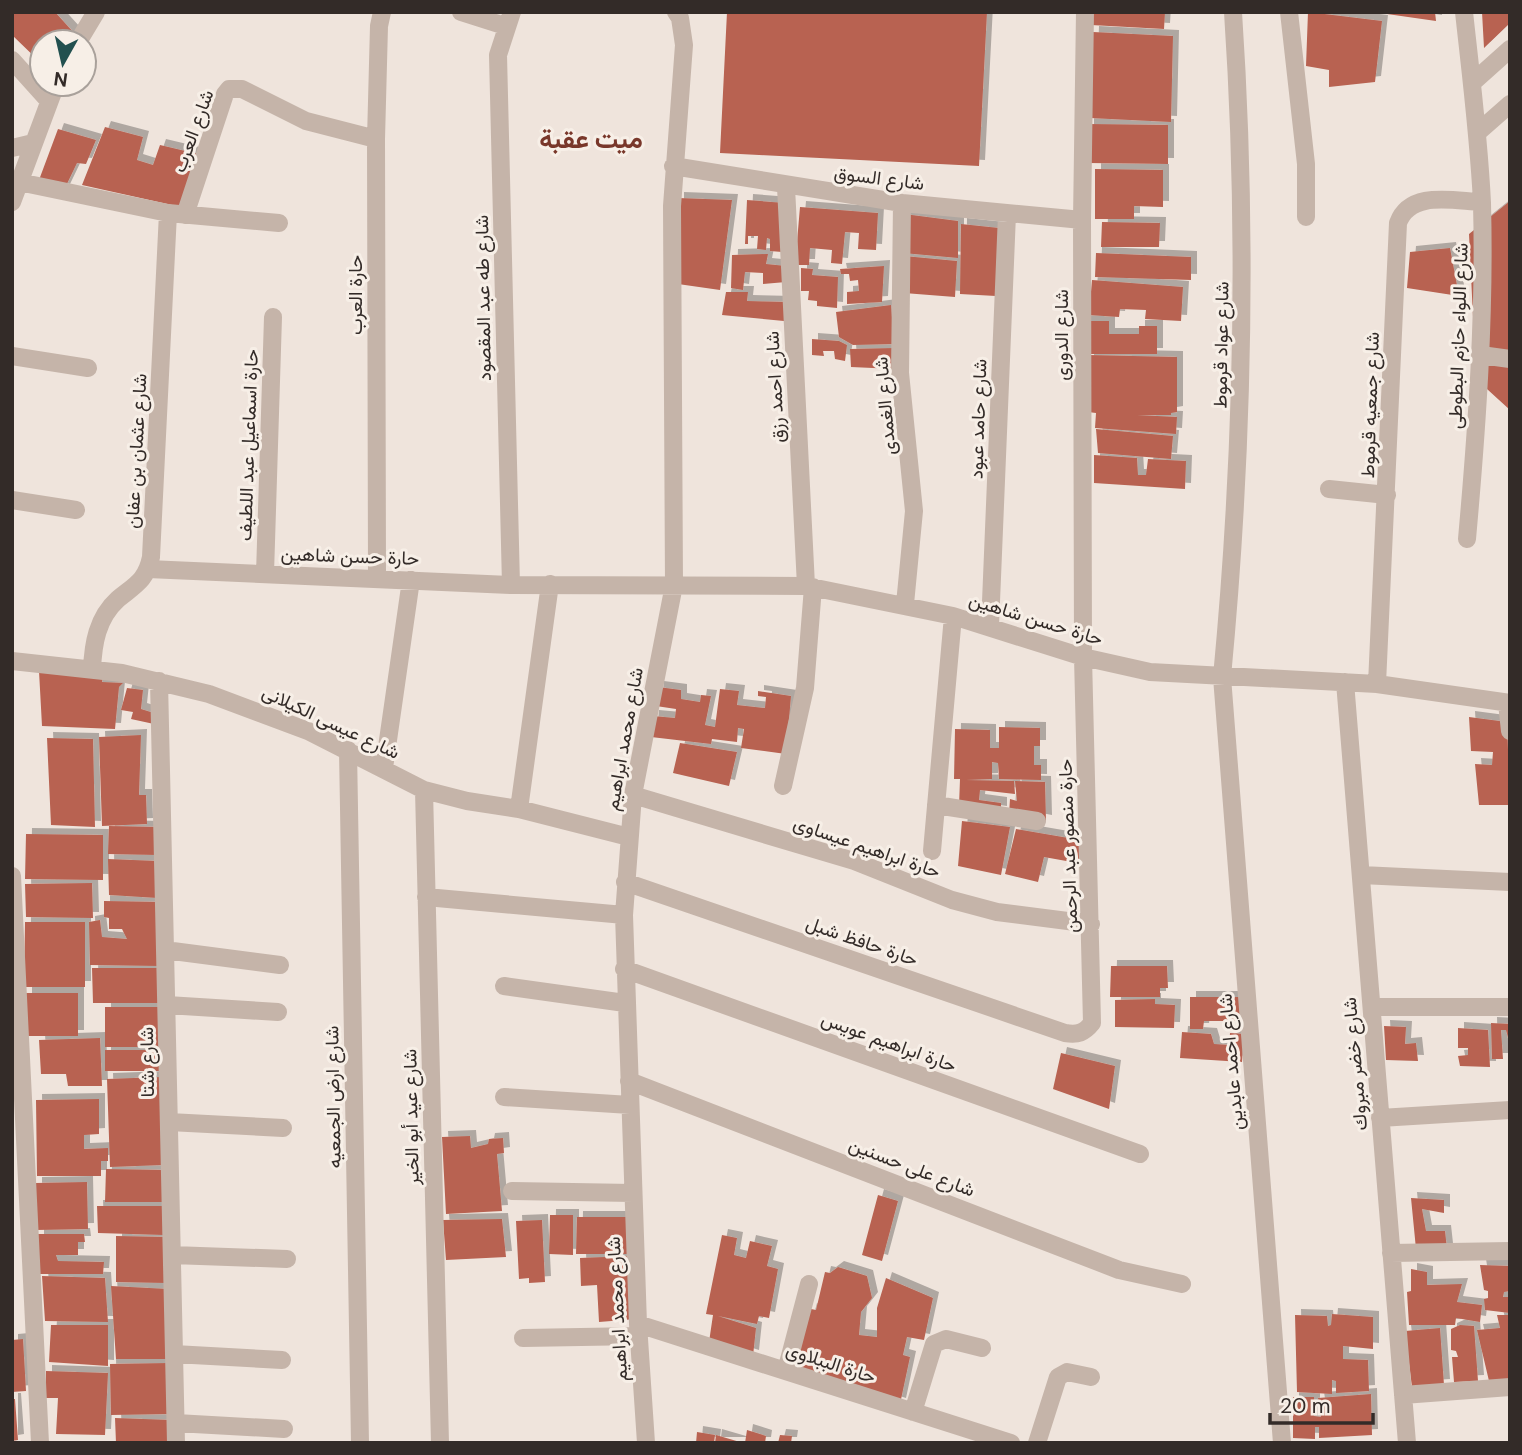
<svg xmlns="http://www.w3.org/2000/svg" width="1522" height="1455" font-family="'DM Sans',Vazirmatn,sans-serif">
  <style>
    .building { fill: #b86251; filter: url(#shadow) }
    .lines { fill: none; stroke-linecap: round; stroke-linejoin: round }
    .street { stroke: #c5b4a9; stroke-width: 18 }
    .labels { text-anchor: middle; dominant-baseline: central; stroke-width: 6; stroke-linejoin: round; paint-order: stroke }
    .street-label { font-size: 19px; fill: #332b28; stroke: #f7efe7 }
    .district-label { font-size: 26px; font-weight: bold; fill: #79372a; stroke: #f7efe7 }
  </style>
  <defs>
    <filter id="shadow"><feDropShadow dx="6" dy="-6" stdDeviation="0" flood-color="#0004"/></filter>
  </defs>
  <rect width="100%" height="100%" fill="#efe4dc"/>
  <path class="building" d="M12,12H55L74,33L65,42H42V64L12,35Z
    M727,12H987L979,166L720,153Z
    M1091,12H1165L1164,29L1091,25Z
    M1308,12L1382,21L1375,82L1329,87V70L1306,66Z
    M1388,12H1435L1436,21L1387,14Z
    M1482,12H1510V23L1484,48Z
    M1093,32L1173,36L1171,122L1090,118Z
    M1088,124L1168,125V164L1088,163Z
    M105,127L143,137L137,160L153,165L160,145L202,155L181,207L82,185Z
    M58,129L96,140L86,164L77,163L64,190L39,180Z
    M1095,169L1163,170V207L1134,206V219H1095Z
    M678,198L732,200L720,290L678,284Z
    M747,200L785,203L782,252L770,251V239L767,238L766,250L757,249L758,236H748V244H745Z
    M1510,201V410L1476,379L1469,234Z
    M800,207L878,213L876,250L858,249L859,233L845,232L842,264L831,263L832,250L810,248L809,265H795Z
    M904,214L958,221V258L903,253Z
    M1102,222L1160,223L1159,247H1101Z
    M961,224L999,228L996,296L960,294Z
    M1450,248L1459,296L1407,288L1410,252Z
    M1096,253L1191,257V280L1095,277Z
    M768,254L766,264L786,266V282L763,284V273L745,272L743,290L731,288L732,255Z
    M904,256L957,261L955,297L904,293Z
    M884,266L882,302L847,304V292L859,291L858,280L850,281L849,274H841L840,269Z
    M801,268L813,269L812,275L838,277L837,308L817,306V301L808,300L809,291H801Z
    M1092,280L1183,287L1181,321L1145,319L1146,310L1120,309L1119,317L1089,315Z
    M726,292H748L747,301L787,302L784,321L722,315Z
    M891,305L894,344L853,345L839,337L836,312Z
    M1084,321H1109V334H1139V326H1157V354H1084Z
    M812,339L839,341L847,345L845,361L835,359L834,351H823L824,356L812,355Z
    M895,348V369L851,367L850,349Z
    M1088,355L1177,357V412L1171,413V415H1137L1177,417L1176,434L1095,428L1096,413L1088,412Z
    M1096,429L1173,436L1171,459L1098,453Z
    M1094,455L1137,458L1138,475H1146L1148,459L1186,461L1185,489L1094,483Z
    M39,671L103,675L102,682L123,683L119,687L115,729L42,726Z
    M658,687L681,690V699L700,702L701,695L711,696L705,725L715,727L720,689L739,691L737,705L765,708L766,697L758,696V691L791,696L786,754L741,748L744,729L738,728L737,742L712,739L711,744L651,737L653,716L675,718L676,709L656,706Z
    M127,688L143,690L141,709L157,714L154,724L131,719L133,712L121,710Z
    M1469,717L1507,722L1510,805H1479L1475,764L1492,765L1493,752L1471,751Z
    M999,727L1040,728V746H1034V765H1041V780L999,779L998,763L992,762V779L966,780L1014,781L1015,794L980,790L979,800L1001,803V812L959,806L960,779H954L955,729L990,730V748H999Z
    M141,735L139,795H146L147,824L102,826L99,737Z
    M47,738L93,739L95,827L51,825Z
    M680,743L737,752L729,786L673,773Z
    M1015,781L1045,782L1046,821L1009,814L1010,799L1017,801Z
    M962,821L1010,827L1001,875L958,866Z
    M109,826L157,827L156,855L108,854Z
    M1016,829L1086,841L1083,864L1044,857L1038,882L1005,874Z
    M26,834L103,835V880L25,879Z
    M108,859L157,861L158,898L109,895Z
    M92,883L93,918L26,917L25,884Z
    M104,901L160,902V966L90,965L89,922L100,920L102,937L127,939L122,929H109V918L104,917Z
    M25,922H85V987H24Z
    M1111,966H1167L1168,988H1160V997H1110Z
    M92,968H159L162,1003H93Z
    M26,993H78V1036H26Z
    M1190,997H1243L1244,1021H1204L1203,1029H1190Z
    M1155,999V1004L1175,1005L1174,1028L1115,1027V1000Z
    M105,1007H162V1047H105Z
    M1491,1023L1510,1024V1045L1506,1030H1501L1503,1059H1492Z
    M1384,1026L1406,1027L1405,1044L1416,1043L1418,1061L1386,1060Z
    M1458,1028L1488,1030L1490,1067L1460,1066L1458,1056L1468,1055V1048H1458Z
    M1182,1032L1211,1034L1214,1044L1229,1045L1230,1033L1244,1034L1242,1062L1180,1058Z
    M100,1038L102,1086H68L66,1074H41L39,1040Z
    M105,1050H162V1071H105Z
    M1061,1053L1115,1066L1109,1109L1053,1089Z
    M161,1077L163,1165L110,1167L107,1079Z
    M99,1099V1134L84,1135V1149L108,1148V1161H101V1176H37L36,1100Z
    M470,1136L471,1148L488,1144L489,1139L503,1138L504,1153L497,1154L502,1211L446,1214L442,1137Z
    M106,1169L165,1170V1202H105Z
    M87,1182L88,1229L36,1230V1183Z
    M878,1195L898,1201L882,1261L862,1255Z
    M1411,1198L1444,1200V1213L1422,1209L1426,1231H1445L1447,1249H1416Z
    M97,1206H162L164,1235L98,1233Z
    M550,1215H573V1255L549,1254Z
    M577,1217H627V1254H576Z
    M502,1219L506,1257L446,1260L443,1220Z
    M542,1220L545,1282L529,1283V1278L519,1279L516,1221Z
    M38,1234H84L85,1242H78V1255H56L58,1261L104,1262L103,1274H38Z
    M722,1235L737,1238L734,1255L746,1258L750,1241L772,1246L767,1266L778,1269L769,1318L759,1316L757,1324L718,1316L756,1328L753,1356L709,1342L713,1315L706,1314Z
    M116,1236L167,1237L166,1283L116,1282Z
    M630,1256L636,1319L599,1322L597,1285L581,1286L580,1258Z
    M1480,1265L1509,1266L1510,1291L1504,1292L1503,1297H1510V1313L1485,1310L1484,1299L1488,1298V1291L1484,1290Z
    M838,1267L867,1276L872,1298L861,1312L859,1335L877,1337V1308L886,1278L933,1298L924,1340L907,1337L903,1355L910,1357L900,1404L794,1371L811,1309L816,1310L825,1272L830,1273Z
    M1411,1269L1427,1272V1285L1462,1284L1457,1302L1482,1305L1480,1322L1456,1318L1455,1325H1409L1407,1292L1411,1291Z
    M42,1276L105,1278L108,1322L45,1321Z
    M111,1286L168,1289L170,1359H116Z
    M1332,1314L1373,1317V1349L1343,1346V1359L1368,1360L1369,1391L1336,1393V1381L1332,1380V1394L1297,1392L1295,1315L1327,1316L1328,1326L1331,1325Z
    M1497,1315H1510V1380L1489,1381L1477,1330L1500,1328Z
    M51,1325H108V1366L49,1362Z
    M1460,1325L1474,1326L1478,1381L1454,1382L1452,1357H1458L1456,1351L1451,1350V1329Z
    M1440,1328L1444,1385L1412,1387L1405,1331Z
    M23,1339L26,1391L12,1392V1340Z
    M169,1363L170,1414L111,1415L110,1364Z
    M46,1371L108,1373L105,1435L56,1434L58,1398H46Z
    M1371,1394L1372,1435L1319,1438V1427H1315V1439L1293,1438V1397H1314V1416L1321,1417L1318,1398Z
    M12,1399H15L18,1440L12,1441Z
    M115,1418L171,1420L172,1443H116Z
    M747,1430L766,1436L765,1443H745Z
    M697,1432L715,1435L714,1443H696Z
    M716,1435L740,1442V1443H715Z
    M780,1435L792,1436L791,1443H778Z"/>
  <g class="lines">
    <path class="street" d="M461,12L505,26
      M1233,12C1248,235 1243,455 1222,677L1282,1443
      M1289,12L1306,164V217
      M1464,12C1471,76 1479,139 1482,203C1485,315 1477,427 1467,539
      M78,42L96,12
      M12,60L48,100
      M1472,83L1510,49
      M1477,133L1510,104
      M12,148L33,143
      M673,166L902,203L1082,220
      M19,182L168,213L279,223
      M786,187L806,586
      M12,202L56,84
      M902,203L900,373L914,511L905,604
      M185,215L225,94L229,89H242L306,121L376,139
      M1481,355L1510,359
      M12,356L88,368
      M1329,489L1387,495
      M12,500L76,510
      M148,569L511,585L806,586L953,616L1083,657L1150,672L1377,684L1510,703
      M265,574L273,317
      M377,578L376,139L379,26L382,12
      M511,585L498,55L512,12
      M990,626L1007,214
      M12,661L122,673L209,694L308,731L424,790L467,801L519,809L629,837
      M92,670C93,644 97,618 118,599C135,585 146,581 151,557L168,213
      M159,681L176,1443
      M1345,682L1407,1443
      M1377,684L1398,223C1410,190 1453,201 1482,202
      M1507,703L1510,731
      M348,750L360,1443
      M384,768L411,580
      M783,786L805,688L813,587
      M424,790L440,1443
      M633,795L854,861L952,900L997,912L1091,924
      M936,805L1037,821
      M519,809L550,584
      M932,851L953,616
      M1361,875L1510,882
      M12,876L40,1443
      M625,882L1065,1033C1078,1035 1084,1033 1092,1023L1083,657L1082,220L1085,12
      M426,897L624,915
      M165,950L280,965
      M624,969L1140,1154
      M504,986L625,1003
      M167,1005L278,1012
      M1372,1007H1510
      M629,1081L1119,1270L1182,1284
      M504,1097L630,1105
      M1380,1118L1510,1110
      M169,1122L283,1128
      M512,1191L633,1193
      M1391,1253L1510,1251
      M172,1255L287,1259
      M638,1324L1011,1443
      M523,1338L639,1336
      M174,1354L282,1360
      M786,1371L809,1284
      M1403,1395L1510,1387
      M913,1412L934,1344L946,1339L982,1348
      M176,1423L284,1429
      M646,1443L638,1324L624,915L633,795L674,585L672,206L684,45L680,18L676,12
      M1037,1443L1058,1377L1067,1372L1091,1377"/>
  </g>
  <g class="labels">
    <g class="street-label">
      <text transform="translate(193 131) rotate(-70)">شارع العرب</text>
      <text transform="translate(879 178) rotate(7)">شارع السوق</text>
      <text transform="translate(355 295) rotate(-90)">حارة العرب</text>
      <text transform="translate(483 298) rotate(-91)">شارع طه عبد المقصود</text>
      <text transform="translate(1061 335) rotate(-90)">شارع الدورى</text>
      <text transform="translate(1458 336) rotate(-88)">شارع اللواء حازم البطوطى</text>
      <text transform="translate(1221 345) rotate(-89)">شارع عواد قرموط</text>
      <text transform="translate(775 387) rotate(-93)">شارع احمد رزق</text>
      <text transform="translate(1370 405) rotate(-88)">شارع جمعيه قرموط</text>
      <text transform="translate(885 406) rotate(-95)">شارع الغمدى</text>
      <text transform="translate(978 419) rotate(-88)">شارع حامد عبود</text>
      <text transform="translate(248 445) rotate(-88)">حارة اسماعيل عبد اللطيف</text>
      <text transform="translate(136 451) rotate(-87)">شارع عثمان بن عفان</text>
      <text transform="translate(350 556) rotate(2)">حارة حسن شاهين</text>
      <text transform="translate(1036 619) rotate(17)">حارة حسن شاهين</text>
      <text transform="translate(331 722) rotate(25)">شارع عيسى الكيلانى</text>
      <text transform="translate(624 739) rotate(-80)">شارع محمد ابراهيم</text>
      <text transform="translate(1068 846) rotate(-92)">حارة منصور عبد الرحمن</text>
      <text transform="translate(867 847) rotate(19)">حارة ابراهيم عيساوى</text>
      <text transform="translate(862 941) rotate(19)">حارة حافظ شبل</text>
      <text transform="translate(889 1042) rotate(20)">حارة ابراهيم عويس</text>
      <text transform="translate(147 1062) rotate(-91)">شارع شتا</text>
      <text transform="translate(1231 1062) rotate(-95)">شارع احمد عابدين</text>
      <text transform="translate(1355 1064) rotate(-95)">شارع خضر مبروك</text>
      <text transform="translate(333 1097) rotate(-91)">شارع ارض الجمعيه</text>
      <text transform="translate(411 1117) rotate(-91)">شارع عيد أبو الخير</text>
      <text transform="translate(912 1167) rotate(21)">شارع على حسنين</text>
      <text transform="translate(617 1309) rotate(-93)">شارع محمد ابراهيم</text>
      <text transform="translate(831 1363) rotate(18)">حارة الببلاوى</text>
    </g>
    <g class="district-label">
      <text x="591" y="139">ميت عقبة</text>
    </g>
  </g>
  <rect width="1522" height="1455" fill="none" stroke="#332b28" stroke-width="28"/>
  <g transform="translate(63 63) rotate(188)"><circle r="33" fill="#f7efe7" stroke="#a9a19b" stroke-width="2"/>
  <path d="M0-5L12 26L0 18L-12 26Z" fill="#22504f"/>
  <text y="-10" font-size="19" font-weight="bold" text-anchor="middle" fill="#332b28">N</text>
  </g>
  <path d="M1270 1413v10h103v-10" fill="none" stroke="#332b28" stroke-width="3.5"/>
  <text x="1280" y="1413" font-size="21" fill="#332b28" stroke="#f7efe7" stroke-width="5" paint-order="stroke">20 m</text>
</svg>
